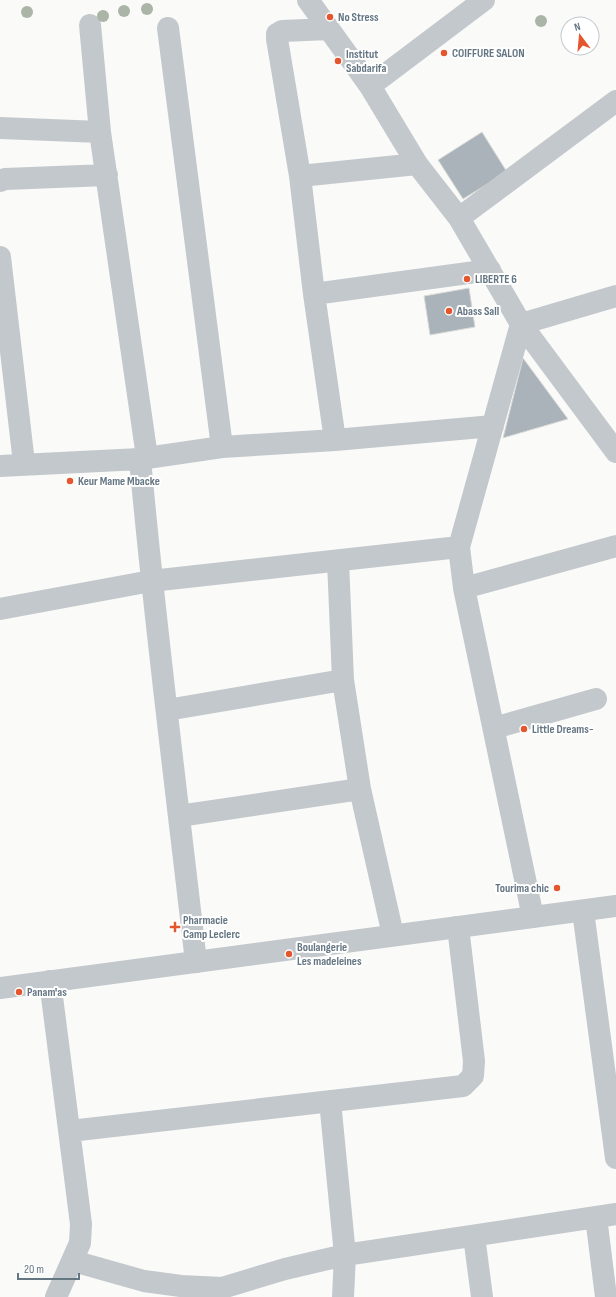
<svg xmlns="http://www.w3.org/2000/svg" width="616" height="1297" font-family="'Sofia Sans Condensed',sans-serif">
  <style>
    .building { fill: #aab3b9; stroke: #dcdcda }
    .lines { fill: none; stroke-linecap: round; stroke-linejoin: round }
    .minor { stroke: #c3c8cc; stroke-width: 22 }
    .tertiary { stroke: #c3c8cc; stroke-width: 22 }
    .tree { fill: #aab4a7 }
    .poi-dot { fill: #e4572e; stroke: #fff; stroke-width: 1.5 }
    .labels { text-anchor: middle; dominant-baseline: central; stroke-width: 4; stroke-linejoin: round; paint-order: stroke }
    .poi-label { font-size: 12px; font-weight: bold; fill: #657683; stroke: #fff; text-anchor: start }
  </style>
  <rect width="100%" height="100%" fill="#fafaf8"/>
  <path class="building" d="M482,132L507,172L463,199L438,160Z
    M469,288L475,327L430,335L424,296Z
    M523,358L568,419L503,438Z"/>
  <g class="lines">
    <path class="minor" d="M308,0L370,86L417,164L459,218L521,324L616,452
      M90,25L100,132L147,457
      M168,28L222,447
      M329,29L282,31L277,34V39L300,176L314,294L335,440
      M370,86L484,0
      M0,128L100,132
      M300,176L417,164
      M0,181L5,179L107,175
      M459,218L616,101
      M0,257L24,463
      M314,294L490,270
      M521,324L459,547L464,588L533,917
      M521,324L616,296
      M140,459C155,627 177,795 196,962
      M0,466L140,459L222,447L335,440L493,426
      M338,561L343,680L360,789L393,935
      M464,588L616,546
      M0,609L151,581L459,547
      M167,710L343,680
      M494,728L596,699
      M179,816L360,789
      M583,911L616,1158
      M50,981L81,1224L80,1243L56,1297
      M330,1101L345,1255L343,1297
      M70,1131L463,1086L473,1076L474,1061L458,927
      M596,1217L606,1297
      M474,1236L482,1297
      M73,1261L144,1281L181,1286L222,1288L285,1269L345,1255L616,1214"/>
    <path class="tertiary" d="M0,988L616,906"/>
  </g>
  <g class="tree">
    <circle cx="147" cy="9" r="6"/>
    <circle cx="124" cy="11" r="6"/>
    <circle cx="27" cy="12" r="6"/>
    <circle cx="103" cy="16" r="6"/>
    <circle cx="541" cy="21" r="6"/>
  </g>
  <g class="poi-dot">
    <circle cx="330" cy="17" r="4"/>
    <circle cx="444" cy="53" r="4"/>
    <circle cx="338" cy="61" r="4"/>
    <circle cx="467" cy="279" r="4"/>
    <circle cx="449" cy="311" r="4"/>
    <circle cx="70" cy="481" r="4"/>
    <circle cx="524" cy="729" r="4"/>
    <circle cx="557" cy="888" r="4"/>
    <path d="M173 921h4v4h4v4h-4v4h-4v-4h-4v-4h4z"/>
    <circle cx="289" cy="954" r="4"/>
    <circle cx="19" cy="992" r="4"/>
  </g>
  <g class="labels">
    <g class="poi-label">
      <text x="338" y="17">No Stress</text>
      <text x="452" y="53">COIFFURE SALON</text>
      <text x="346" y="54">Institut<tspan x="346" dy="14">Sabdarifa</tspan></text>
      <text x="475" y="279">LIBERTE 6</text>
      <text x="457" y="311">Abass Sall</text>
      <text x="78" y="481">Keur Mame Mbacke</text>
      <text x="532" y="729">Little Dreams-</text>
      <text x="549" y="888" text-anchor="end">Tourima chic</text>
      <text x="183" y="920">Pharmacie<tspan x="183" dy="14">Camp Leclerc</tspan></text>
      <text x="297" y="947">Boulangerie<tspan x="297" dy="14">Les madeleines</tspan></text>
      <text x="27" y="992">Panam'as</text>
    </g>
  </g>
  <g transform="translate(580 36) rotate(344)"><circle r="19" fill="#ffffff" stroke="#c1c8cd"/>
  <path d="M0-3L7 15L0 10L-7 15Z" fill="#e4572e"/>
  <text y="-6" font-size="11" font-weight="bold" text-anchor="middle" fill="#657683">N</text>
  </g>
  <path d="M18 1273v6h61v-6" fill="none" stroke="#657683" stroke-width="2"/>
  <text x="24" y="1273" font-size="12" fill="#657683" stroke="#ffffff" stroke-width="3" paint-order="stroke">20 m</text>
</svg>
